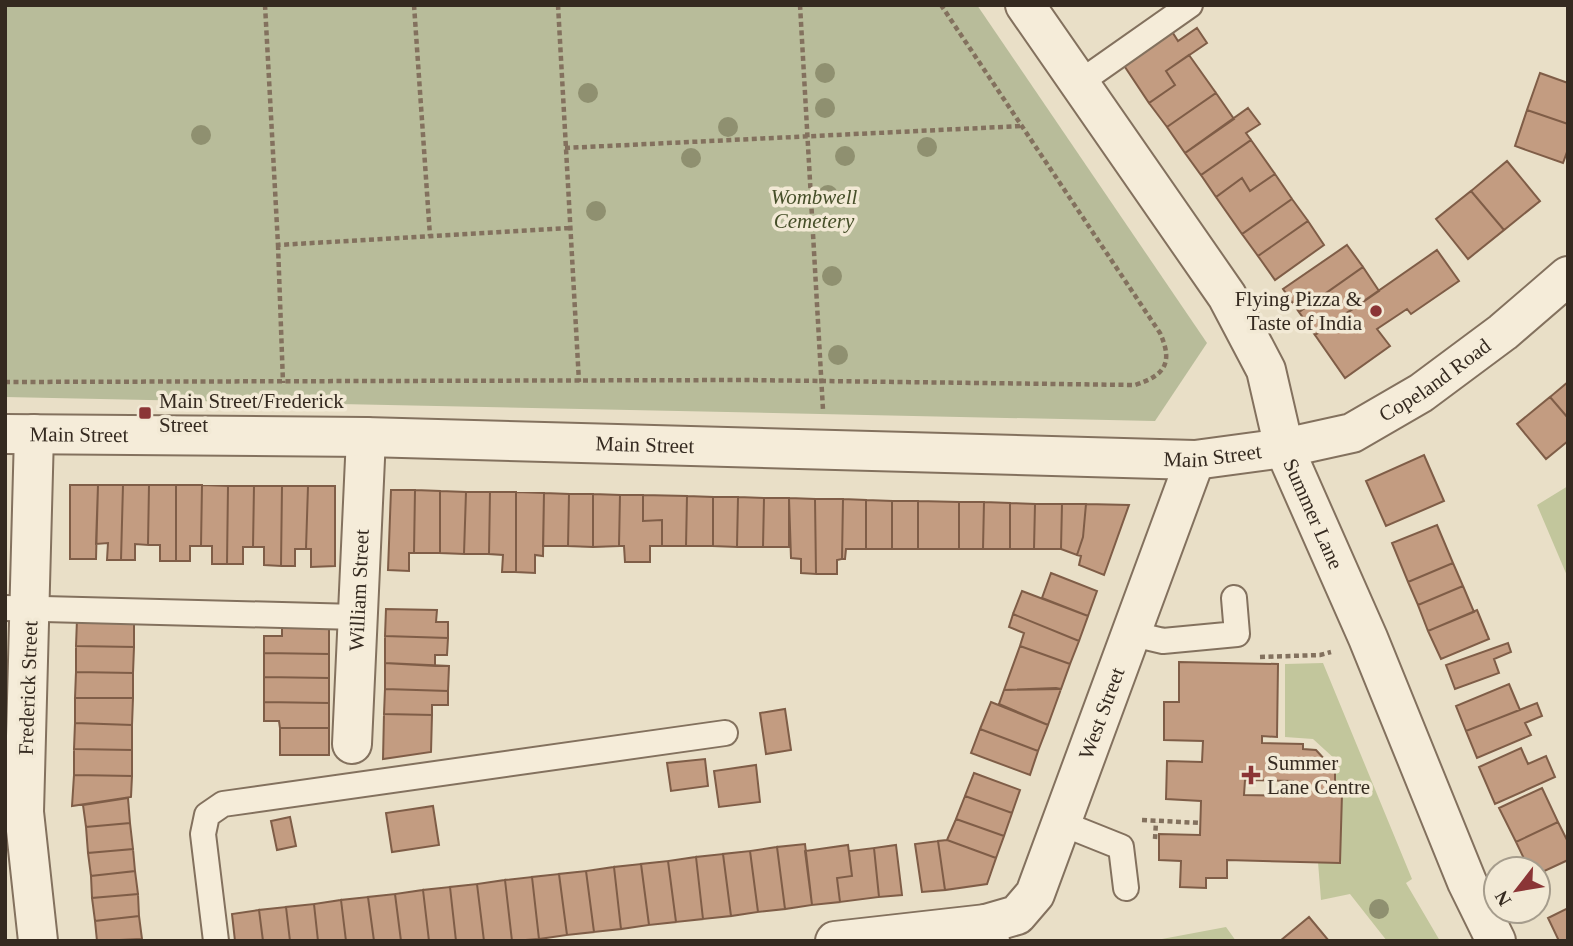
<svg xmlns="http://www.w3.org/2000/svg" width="1573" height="946" font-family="Georgia,serif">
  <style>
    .green { fill: #c2c69c }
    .cemetery { fill: #b8bc9a }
    .building { fill: #c39c81; stroke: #7f5d47; stroke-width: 2; fill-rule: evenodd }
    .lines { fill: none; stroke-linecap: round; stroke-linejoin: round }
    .service-casing { stroke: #83715e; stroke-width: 28 }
    .minor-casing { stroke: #83715e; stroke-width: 42 }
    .tertiary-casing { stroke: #83715e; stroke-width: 42 }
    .path { stroke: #83715e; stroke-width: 4.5; stroke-dasharray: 5 3.5; stroke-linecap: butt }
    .service { stroke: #f5ecd9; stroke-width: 24 }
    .minor { stroke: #f5ecd9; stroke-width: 38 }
    .tertiary { stroke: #f5ecd9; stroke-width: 38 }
    .tree { fill: #8f9070 }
    .poi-dot { fill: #8b3536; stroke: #f2e9d5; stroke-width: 2.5 }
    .labels { text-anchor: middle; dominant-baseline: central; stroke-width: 7; stroke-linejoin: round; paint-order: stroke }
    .park-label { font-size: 21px; font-style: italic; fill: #464f29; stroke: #f2e9d5 }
    .poi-label { font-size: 21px; fill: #352a20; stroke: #f2e9d5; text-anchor: start }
    .street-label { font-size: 21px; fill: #352a20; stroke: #f2e9d5 }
  </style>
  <rect width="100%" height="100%" fill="#e9dfc7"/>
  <path class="green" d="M1568,486V578L1537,505Z
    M1323,663L1412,879L1406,883L1440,941H1387L1350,894L1321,900L1318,862H1340L1342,794L1335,793L1336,760L1313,739L1285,737V664Z
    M1226,927L1236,941L1162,939Z"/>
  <path class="cemetery" d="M5,5H977L1207,343L1155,421L5,397Z"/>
  <path class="building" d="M1197,28L1207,43L1166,71L1175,85L1149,103L1123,64L1171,30L1178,41Z
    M1189,55L1216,93L1167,127L1149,103L1175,85L1166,71Z
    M1540,73L1568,83V124L1527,110Z
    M1216,93L1234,119L1185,153L1167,127Z
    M1248,108L1260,124L1246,133L1251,140L1201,175L1185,153Z
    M1527,110L1568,124V149L1563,163L1515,146Z
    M1251,140L1275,174L1250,191L1242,178L1216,197L1201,175Z
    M1507,161L1540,201L1504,230L1471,191Z
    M1275,174L1292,199L1242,234L1216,197L1242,178L1250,191Z
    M1471,191L1504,230L1468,259L1436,219Z
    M1292,199L1308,221L1258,256L1242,234Z
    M1308,221L1324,245L1275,280L1258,256Z
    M1347,245L1363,267L1299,312L1283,289Z
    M1437,250L1459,281L1411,314L1407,309L1377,329L1390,346L1345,378L1315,335Z
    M1363,267L1379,291L1315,335L1299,312Z
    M1568,382V418L1550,397Z
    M1550,397L1568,418V441L1546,459L1517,424Z
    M1424,455L1444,501L1386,526L1366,481Z
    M70,485H98L96,559H70Z
    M98,485H123L121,560H107L108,543L96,544Z
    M123,485H149L148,545L135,544V560H121Z
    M149,485H176V561H160V545H148Z
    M176,485H202L201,546H190V561H176Z
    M202,485L228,486L227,564H212V546H201Z
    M228,486H254L253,547H243V564H227Z
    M254,486H282L281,566L264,565V547H253Z
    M282,486H308L306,549H295V566H281Z
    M308,486H335V566L311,567V549H306Z
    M391,490H415L414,553H409V571L388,570Z
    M415,490L440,491V553H414Z
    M440,491L466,492L464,554L440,553Z
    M466,492H490L489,554H464Z
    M490,492H516V572H502L503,555L489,554Z
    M516,492L544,493L543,556L535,555V573L516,572Z
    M544,493L569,494L568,546H543Z
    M569,494H593V547L568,546Z
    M593,494L620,495L619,546L593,547Z
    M620,495H643V521L662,520V546H650V562H625L624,546H619Z
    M643,495L687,496L686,546H662V520L643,521Z
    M687,496L713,497V546H686Z
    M713,497H738L737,547L713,546Z
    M738,497L764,498L763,547H737Z
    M764,498H789V547H763Z
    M789,498L815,499L816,574L801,573V559L791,558Z
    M815,499H843L842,559L837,560V574H816Z
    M843,499L866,500V549H846L845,559H842Z
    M866,500L892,501V549H866Z
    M892,501H918V549H892Z
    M918,501L959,502V549H918Z
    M959,502H984L983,549H959Z
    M984,502L1010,503V549H983Z
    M1010,503L1035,504L1034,549H1010Z
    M1035,504H1062L1061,549H1034Z
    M1062,504H1086L1083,537L1077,555L1061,549Z
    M1086,504L1129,505L1104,575L1079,565L1081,556L1077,555L1083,537Z
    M1437,525L1453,563L1408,582L1392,543Z
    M1453,563L1463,586L1418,605L1408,582Z
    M1051,573L1097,591L1088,616L1042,598Z
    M1463,586L1474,612L1428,631L1418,605Z
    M1022,591L1088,616L1079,641L1013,614Z
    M386,609L437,610L436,622H448V638L385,636Z
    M1477,610L1489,639L1441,659L1428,631Z
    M1013,614L1079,641L1070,664L1020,646L1024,633L1009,627Z
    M77,619L134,620V647L76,646Z
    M282,627H329V654L264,653V636H282Z
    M385,636L448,638L447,655H435V666L385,663Z
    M1508,643L1511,652L1494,659L1499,673L1455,689L1446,665Z
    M76,646L134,647L133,673L76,672Z
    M1020,646L1070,664L1061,689L1004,690Z
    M264,653L329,654V678L264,677Z
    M1179,662L1278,664L1277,737L1262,736V743L1303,744V749L1316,750L1326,761V770L1335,771V793L1342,794L1340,863L1227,860V878H1206V888L1180,887L1181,861L1159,860V834L1200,835L1201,801L1166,799L1167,761L1202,762L1203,741L1164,740V702H1179ZM1245,780L1293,781L1292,796L1244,795Z
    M385,663L449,666L448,691L385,689Z
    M76,672L133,673V698H75Z
    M264,677L329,678V703L264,702Z
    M1509,684L1520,710L1466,731L1456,706Z
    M1056,688L1061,689L1048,725L999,704L1004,690Z
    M385,689L448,691V705H432V715L384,714Z
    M75,698H133L132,725L75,723Z
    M264,702L329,703V728H280L279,721H264Z
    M991,702L1048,725L1038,751L980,729Z
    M1537,703L1542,716L1525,723L1531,735L1477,758L1466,731Z
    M785,709L791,750L766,754L760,713Z
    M384,714L432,715L431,752L383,759Z
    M75,723L132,725V750L74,749Z
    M280,728H329V755H280Z
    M980,729L1038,751L1030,775L971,753Z
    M1521,748L1528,764L1546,756L1555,777L1495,804L1479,767Z
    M74,749L132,750V776L74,775Z
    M705,759L708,786L671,791L667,763Z
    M756,765L760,802L719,807L714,771Z
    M974,773L1020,790L1012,813L965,796Z
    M74,775L132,776L131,797L72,806Z
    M1542,788L1558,822L1516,842L1499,808Z
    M965,796L1012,813L1004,836L956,819Z
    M128,798L130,823L86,827L83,805Z
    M433,806L439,845L392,852L386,813Z
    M290,817L296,846L277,850L271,821Z
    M956,819L1004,836L996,858L947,840Z
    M1558,822L1568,842V860L1538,874V869H1529L1516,842Z
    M130,823L133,849L88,853L86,827Z
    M947,840L996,858L987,884L945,890L938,841Z
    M938,841L945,890L922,892L915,844Z
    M805,844L812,905L785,909L777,847Z
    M848,845L852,876L837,878L840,902L812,905L805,851Z
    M896,845L902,895L879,897L874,848Z
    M777,847L785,909L758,912L750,851Z
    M874,848L879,897L840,902L837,878L852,876L849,851Z
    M133,849L135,871L91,876L88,853Z
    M750,851L758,912L731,916L723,854Z
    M723,854L731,916L703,919L696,857Z
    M696,857L703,919L676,922L668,861Z
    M668,861L676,922L649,925L641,864Z
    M641,864L649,925L621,929L614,867Z
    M614,867L621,929L594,932L586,871Z
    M135,871L138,894L92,898L91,876Z
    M586,871L594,932L567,935L559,874Z
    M559,874L567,935L539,939L532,877Z
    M532,877L539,939L512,941L505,880Z
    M505,880L512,941H484L477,884Z
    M477,884L484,941H456L450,887Z
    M450,887L456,941H429L423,890Z
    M423,890L429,941H401L395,894Z
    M138,894L139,916L95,921L92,898Z
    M395,894L401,941H374L368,897Z
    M368,897L374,941H346L341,900Z
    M341,900L346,941H318L314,904Z
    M314,904L318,941H290L286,907Z
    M286,907L290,941H263L259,910Z
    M1568,908V941H1559L1548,918Z
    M259,910L263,941H235L232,914Z
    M139,916L142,939L97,941L95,921Z
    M1309,917L1329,941H1280Z"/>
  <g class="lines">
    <defs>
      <path id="service" d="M1079,83L1190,5
        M5,608L357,617
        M1129,633L1163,641L1237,634L1234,598
        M1061,823L1121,847L1126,888
        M216,941L203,834L207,815L223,804L725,733"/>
      <g id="minor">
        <path d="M34,434L24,812L38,941"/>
        <path id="s1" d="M1284,448L1352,433L1421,393L1503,332L1568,276"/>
        <path id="s2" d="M352,744L366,437"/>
        <path d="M835,941L986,924"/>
        <path id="s3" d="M990,941L986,924L1017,915L1035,894L1195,460"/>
      </g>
      <g id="tertiary">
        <path id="s4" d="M1025,5L1227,296L1266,370L1284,448L1368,638L1467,882L1496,941"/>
        <path id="s5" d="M5,434L366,437L1195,460L1284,448"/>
      </g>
    </defs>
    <use href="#service" class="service-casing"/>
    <use href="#minor" class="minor-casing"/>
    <use href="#tertiary" class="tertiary-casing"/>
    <path class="path" d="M265,5L278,245L569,228
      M414,5L430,236
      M558,5L579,382
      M800,5L823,410
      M565,148L1022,126
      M278,245L283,383
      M5,382L745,380L1135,385C1166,375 1173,362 1160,333L941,5
      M1260,657L1320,655L1331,652
      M1142,820L1201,823
      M1155,839L1156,822"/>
    <use href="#service" class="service"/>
    <use href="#minor" class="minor"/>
    <use href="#tertiary" class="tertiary"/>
  </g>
  <g class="tree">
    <circle cx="825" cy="73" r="10"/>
    <circle cx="588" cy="93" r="10"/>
    <circle cx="825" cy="108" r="10"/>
    <circle cx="728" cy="127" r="10"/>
    <circle cx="201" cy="135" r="10"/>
    <circle cx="927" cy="147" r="10"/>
    <circle cx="845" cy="156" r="10"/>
    <circle cx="691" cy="158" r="10"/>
    <circle cx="828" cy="195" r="10"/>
    <circle cx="596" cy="211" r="10"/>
    <circle cx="832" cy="276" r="10"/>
    <circle cx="838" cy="355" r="10"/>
    <circle cx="1379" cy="909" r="10"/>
  </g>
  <g class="poi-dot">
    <circle cx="1376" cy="311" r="7"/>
    <rect x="138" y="406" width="14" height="14" rx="3.5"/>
    <path d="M1247.5 764.5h7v7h7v7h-7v7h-7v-7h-7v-7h7z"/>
  </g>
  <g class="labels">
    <g class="park-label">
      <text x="814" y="197">Wombwell<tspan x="814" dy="24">Cemetery</tspan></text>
    </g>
    <g class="poi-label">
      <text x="1362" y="299" text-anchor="end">Flying Pizza &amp;<tspan x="1362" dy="24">Taste of India</tspan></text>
      <text x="159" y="401">Main Street/Frederick<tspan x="159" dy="24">Street</tspan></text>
      <text x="1267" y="763">Summer<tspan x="1267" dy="24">Lane Centre</tspan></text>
    </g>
    <g class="street-label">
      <text stroke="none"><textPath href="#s1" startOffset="168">Copeland Road</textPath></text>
      <text stroke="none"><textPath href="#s5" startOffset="74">Main Street</textPath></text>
      <text stroke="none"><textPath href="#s5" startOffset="640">Main Street</textPath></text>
      <text stroke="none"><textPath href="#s5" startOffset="1208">Main Street</textPath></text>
      <text stroke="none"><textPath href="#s4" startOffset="590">Summer Lane</textPath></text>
      <text stroke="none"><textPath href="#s2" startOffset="154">William Street</textPath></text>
      <text transform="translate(28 688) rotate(-88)">Frederick Street</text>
      <text stroke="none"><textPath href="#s3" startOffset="270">West Street</textPath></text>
    </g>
  </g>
  <rect width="1573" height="946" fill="none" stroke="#352a20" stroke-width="14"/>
  <g transform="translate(1517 890) rotate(239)"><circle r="33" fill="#f2e9d5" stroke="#a69d8d" stroke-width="2"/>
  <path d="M0-5L12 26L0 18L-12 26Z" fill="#8b3536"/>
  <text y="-10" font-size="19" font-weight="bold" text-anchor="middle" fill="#352a20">N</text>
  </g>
</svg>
